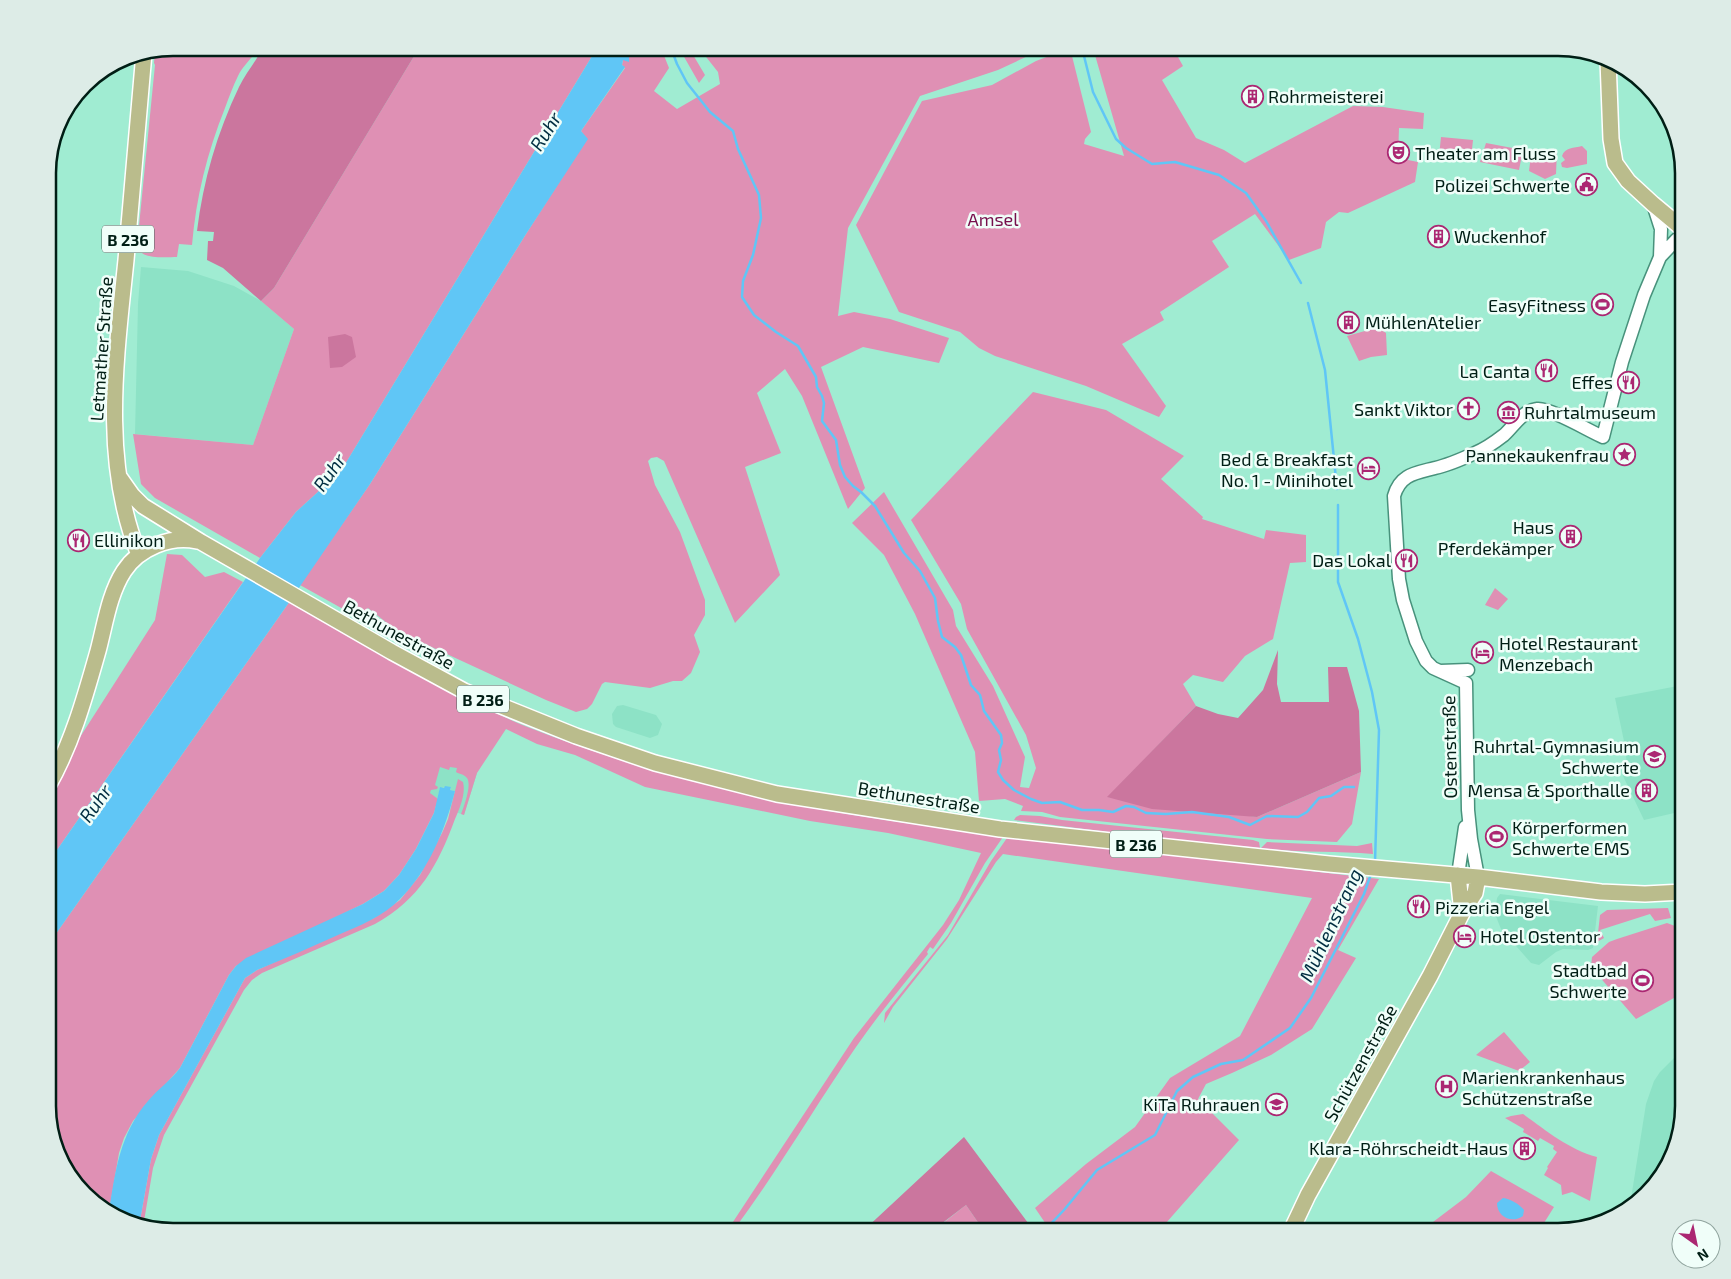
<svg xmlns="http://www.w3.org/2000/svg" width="1731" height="1279" font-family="'Exo 2',sans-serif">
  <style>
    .built { fill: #8de2c6 }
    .green { fill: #df90b4 }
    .forest { fill: #cb769e }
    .water { fill: #60c6f6 }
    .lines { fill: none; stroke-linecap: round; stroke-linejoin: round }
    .stream { stroke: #60c6f6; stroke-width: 2.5 }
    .minor-casing { stroke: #48927c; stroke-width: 15 }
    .major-casing { stroke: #fff; stroke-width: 18 }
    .minor { stroke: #fff; stroke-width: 12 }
    .major { stroke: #babc8c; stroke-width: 15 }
    .labels { text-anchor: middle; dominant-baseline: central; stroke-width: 5; stroke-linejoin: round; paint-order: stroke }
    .shield { fill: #f0fef9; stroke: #486159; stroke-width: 1 }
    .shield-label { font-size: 16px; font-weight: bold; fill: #001e15 }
    .poi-label { font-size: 18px; fill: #001e15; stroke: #f0fef9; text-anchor: end }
    .park-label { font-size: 18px; fill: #770f4c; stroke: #f0fef9 }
    .street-label { font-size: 18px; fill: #001e15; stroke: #f0fef9 }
    .water-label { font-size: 19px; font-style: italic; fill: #002e41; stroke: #f0fef9 }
    .rim { fill: none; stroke: #001e15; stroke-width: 2.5 }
  </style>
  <rect width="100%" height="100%" fill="#a0ecd2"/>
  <path class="built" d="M141,267L188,271L234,286L261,301L294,329L253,445L135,434L138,304Z
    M1683,685V811L1644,820L1623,776L1627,766L1625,746L1615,698Z
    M623,705L656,715L662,724L658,735L650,738L616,727L613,724L612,714L617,706Z
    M433,759L477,773L464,815L450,810L455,791L450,790L451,787L440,788L436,806L423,801Z
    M1500,894L1598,906L1593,948L1588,950L1563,949L1556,952L1539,965L1531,963L1501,929L1495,914L1497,898Z
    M1674,1058L1683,1066V1106L1677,1147L1658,1182L1630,1205L1646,1104L1654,1081L1660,1072Z"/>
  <path class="green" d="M173,48H258C253,58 243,65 238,76C233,86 229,97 225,108C207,153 196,197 192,245L179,244L177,257C165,257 140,260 137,246L155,65L154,63L155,51Z
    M419,48H597L341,471L296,512L260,558L155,498L141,484L133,434L253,445L294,329L261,301L274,288Z
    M644,48H661L669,68L654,91L677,109L720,84L718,72L699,48H1045L998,70L920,96L848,228L838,316L854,312L890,319L949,338L939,363L863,347L821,367L865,488L848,509L802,396L785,369L757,393L781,453L745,467L780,575L735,623L664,461L657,457L651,458L648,461L655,485L680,532L705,600V615L694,635L700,652L691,673L682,681H673L650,688L605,682L602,684L592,704L587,709L576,712L546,700L397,631L368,608L364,612L370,621L343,609L300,585L370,484L526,234L587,139L581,131L625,68L622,65L623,60H626C633,50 638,54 644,48Z
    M679,48H689L705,75L699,83Z
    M1070,48L1091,132L1085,139L1084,144L1124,156L1093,48H1173L1183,66L1162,80L1196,138L1224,150L1245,163L1353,106L1383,107L1424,113L1423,129L1399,128L1398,158L1418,162L1415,182L1348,213L1339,212L1326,222L1321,248L1289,260L1255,214L1212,241L1229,267L1160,312L1164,320L1122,344L1166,406L1159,417L1086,386L995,356L979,348L960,332L899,312L856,225L922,101L992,85L1036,61Z
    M1441,137L1473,140L1471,159L1439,156Z
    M1486,143L1523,150L1519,170L1480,162Z
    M1582,146L1587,151V164L1567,168L1562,167L1561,163L1565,160L1562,156C1565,147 1574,148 1582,146Z
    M1538,150H1557L1556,174L1545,179L1529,171L1531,155Z
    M1370,322L1386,333L1387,355L1371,357L1359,361L1347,336L1372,329Z
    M1033,392L1106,410L1184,456L1161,479L1203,517L1202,519L1264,539L1266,530L1306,535V562L1290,563L1273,639L1245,656L1223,682L1193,675L1183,684L1196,706L1108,797L1257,817L1361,772L1352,824L1337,842L1267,839L1060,817L1042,812L1021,811L1023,806L1005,799L979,801L975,752L915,614L884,555L852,523L884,492L953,610L956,626L993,686L1025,757L1020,787L1029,788L1036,768L1026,735L967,629L961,604L911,520Z
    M167,554L182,555L205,577L224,572L243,582L48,863V792L75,745L155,620Z
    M1495,588L1508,599L1498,610L1485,605Z
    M290,601C367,644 443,692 525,726C601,756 679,780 759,797C839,815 922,825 1003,837L985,863L951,923L933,949L930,947L927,952L928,954C903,985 878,1015 856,1047C814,1108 777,1172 733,1231H727L854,1038L943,925L959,900L981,853L888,833L810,821L645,787L575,755L537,744L506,729L477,773L464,815L461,814C464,806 472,785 467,778C464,774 459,774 456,772L457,768L450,767L449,770L440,767L435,785L438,787L437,789L431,790L430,793L438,799L434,813L416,849L399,875L384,891L363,904L236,966L229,975L180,1068L133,1121L124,1138L119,1153L109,1212L97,1206L61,1162L48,1114V945Z
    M458,779L463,782C466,793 460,808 455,819C438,865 420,899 375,924L262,973L252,980L244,990L164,1135L153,1168L143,1227L139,1226L151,1159L159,1135L245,978L257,970L374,918L400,900L420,875L442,833L448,819Z
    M1020,815L1040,816L1062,820L1253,840L1259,842L1260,848L1155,838L1014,820L1016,817Z
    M1007,838L1105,847L1379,879L1338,950L1356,958L1312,1029L1271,1055L1232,1073L1206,1084L1198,1099L1239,1140L1159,1231H1057L1050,1230L1035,1208L1086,1164L1135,1127L1170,1078L1240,1036L1312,898L1003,854L996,862L947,939L893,1007L884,1023L885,1013L948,935L991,861Z
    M1267,842L1357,846L1372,843L1373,854C1335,851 1298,853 1261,848Z
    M1668,908L1671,918L1655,921L1650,914L1600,930L1604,938L1597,942L1600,915L1607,910Z
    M1667,923L1675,926L1683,933V949L1680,950L1683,959V993L1636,1019L1591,967L1592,957L1609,942L1617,939Z
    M1504,1032L1530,1062L1519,1071L1476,1055Z
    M1523,1114C1547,1131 1568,1149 1597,1157L1590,1201L1572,1192L1562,1195L1561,1185L1544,1175L1548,1168L1547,1167L1557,1152L1553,1149L1554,1146L1540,1138L1538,1141L1523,1132L1524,1129L1505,1118L1511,1116Z
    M1491,1171L1554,1207L1539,1231H1439L1433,1222L1466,1197Z
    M966,1205L984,1231H932H933Z"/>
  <path class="forest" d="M263,48H419L274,288L261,301L223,268L207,260L208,241H213L214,232L197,231C203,181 217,133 239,87C246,73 256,61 263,48Z
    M345,334L352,337L356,357L342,367L330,368L328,337Z
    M1278,650L1277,684L1281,702H1329L1328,667H1347L1359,711L1361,772L1257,817L1152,809L1107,797L1196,706L1218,714L1238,718L1263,690Z
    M964,1137L1034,1231H984L966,1205L932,1231H863Z"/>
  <path class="water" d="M597,48H644L629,56V62L623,60L622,65L625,67L581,131L588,139L526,234L370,484L290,601L48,945V863L260,558L296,512L341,471Z
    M445,786L451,787L450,790L455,791C445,830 429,870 400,899C384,916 359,926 338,935C311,947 284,959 257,970L245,978L159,1135L151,1159L139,1226L132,1225L109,1212C115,1172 120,1133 148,1101C158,1089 170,1081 180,1068L229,975L236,966L246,958L363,904L384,891L399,875L416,849L434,813L440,787L444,788Z
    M1503,1198C1511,1199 1519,1204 1524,1210L1523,1216C1512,1224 1497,1217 1497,1203Z"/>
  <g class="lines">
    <path class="stream" d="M671,48L677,64L687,83L710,112L733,131L738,149L759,195L761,218L753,255L743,281L742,297L754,315L776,332L798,346L816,377L817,387L822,396L824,403L822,421L836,440L840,465L845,477L853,486L861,492L875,506L904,553L920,571L935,598L938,621L942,637L955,647L961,655L971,685L980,695L984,711L1001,735L1002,743L999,750L1001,760L998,772L1003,780L1014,790L1031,799L1042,803L1060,802L1082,810H1099L1113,812L1126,806L1134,807L1146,813L1166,814L1192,812L1229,817L1250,825L1267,816L1298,817L1307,812L1319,798L1331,796L1344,787H1354
      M1082,48L1093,92L1116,139L1126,148L1152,164L1175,162L1219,175L1246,193L1266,221L1301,283
      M1308,303L1325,370L1337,489
      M1338,505V582L1358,639L1372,692L1379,730L1375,862
      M1044,1231L1064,1210L1097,1170L1155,1135L1177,1091L1193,1077L1221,1064L1243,1060L1290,1028L1311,998L1364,894L1371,874"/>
    <defs>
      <path id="minor" d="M1653,204L1661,229L1660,257
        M1440,671L1468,670
        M1458,875L1465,827
        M1478,877L1471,839L1468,810L1466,683L1433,668L1426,661L1416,641L1403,600L1399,579L1394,496C1400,474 1416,473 1435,468C1449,465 1462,459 1475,453C1485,449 1495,442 1504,435C1514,426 1522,411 1537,409C1549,407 1589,431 1603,437L1622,362L1644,295L1660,257L1676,240L1683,234"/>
      <path id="major" d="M1608,60L1611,139L1615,163L1628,181L1653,204L1683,229
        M120,478L132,495L143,506L201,542L392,652L464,691L576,736L655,763L777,794L1000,829L1329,864L1478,877L1601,892L1645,894L1683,892
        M139,555C101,461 116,358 126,260C132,191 138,122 144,53
        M48,786C72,744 85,697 98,651C105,625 109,594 124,571C139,548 171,535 197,541
        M1458,875L1462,913
        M1291,1231L1308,1195L1430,976L1462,913L1475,893L1478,877"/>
    </defs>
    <use href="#minor" class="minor-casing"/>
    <use href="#major" class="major-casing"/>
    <use href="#minor" class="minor"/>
    <use href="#major" class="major"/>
  </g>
  <defs>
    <symbol id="building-ring" viewBox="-11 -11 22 22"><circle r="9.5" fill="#f0fef9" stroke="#ab2772" stroke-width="1.5"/><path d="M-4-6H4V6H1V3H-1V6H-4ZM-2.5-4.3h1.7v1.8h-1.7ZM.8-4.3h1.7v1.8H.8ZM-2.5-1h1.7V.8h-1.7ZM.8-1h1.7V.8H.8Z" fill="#ab2772"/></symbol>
    <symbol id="theatre-ring" viewBox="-11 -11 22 22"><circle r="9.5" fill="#f0fef9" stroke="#ab2772" stroke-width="1.5"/><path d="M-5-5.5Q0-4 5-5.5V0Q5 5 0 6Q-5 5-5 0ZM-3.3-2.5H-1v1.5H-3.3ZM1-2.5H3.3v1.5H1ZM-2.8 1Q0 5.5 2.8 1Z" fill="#ab2772"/></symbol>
    <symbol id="civic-ring" viewBox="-11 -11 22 22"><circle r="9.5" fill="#f0fef9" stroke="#ab2772" stroke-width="1.5"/><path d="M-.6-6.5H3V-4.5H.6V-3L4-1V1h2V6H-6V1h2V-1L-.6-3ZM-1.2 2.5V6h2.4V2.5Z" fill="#ab2772"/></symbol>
    <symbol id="stadium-ring" viewBox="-11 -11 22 22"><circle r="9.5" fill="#f0fef9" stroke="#ab2772" stroke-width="1.5"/><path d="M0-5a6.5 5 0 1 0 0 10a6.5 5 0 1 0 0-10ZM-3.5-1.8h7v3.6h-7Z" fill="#ab2772"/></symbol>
    <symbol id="restaurant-ring" viewBox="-11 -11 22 22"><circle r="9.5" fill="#f0fef9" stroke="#ab2772" stroke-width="1.5"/><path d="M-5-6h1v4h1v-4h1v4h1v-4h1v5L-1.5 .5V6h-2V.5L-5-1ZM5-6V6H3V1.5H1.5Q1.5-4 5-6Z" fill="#ab2772"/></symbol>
    <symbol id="church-ring" viewBox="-11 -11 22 22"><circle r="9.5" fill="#f0fef9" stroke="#ab2772" stroke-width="1.5"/><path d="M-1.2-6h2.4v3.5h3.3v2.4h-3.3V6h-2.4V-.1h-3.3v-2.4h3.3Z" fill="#ab2772"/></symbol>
    <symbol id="museum-ring" viewBox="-11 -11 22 22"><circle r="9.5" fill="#f0fef9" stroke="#ab2772" stroke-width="1.5"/><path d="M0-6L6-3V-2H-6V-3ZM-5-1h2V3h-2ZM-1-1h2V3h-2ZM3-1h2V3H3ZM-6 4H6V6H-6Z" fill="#ab2772"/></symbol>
    <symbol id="sight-ring" viewBox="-11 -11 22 22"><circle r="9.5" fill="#f0fef9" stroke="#ab2772" stroke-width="1.5"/><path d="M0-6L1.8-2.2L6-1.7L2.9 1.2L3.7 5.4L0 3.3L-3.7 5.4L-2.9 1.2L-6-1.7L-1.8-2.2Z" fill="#ab2772"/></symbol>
    <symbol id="hotel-ring" viewBox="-11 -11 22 22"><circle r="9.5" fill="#f0fef9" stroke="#ab2772" stroke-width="1.5"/><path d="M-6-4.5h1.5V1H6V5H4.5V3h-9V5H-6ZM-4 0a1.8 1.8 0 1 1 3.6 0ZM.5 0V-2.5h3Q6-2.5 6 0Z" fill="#ab2772"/></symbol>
    <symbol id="school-ring" viewBox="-11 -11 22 22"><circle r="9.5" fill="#f0fef9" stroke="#ab2772" stroke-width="1.5"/><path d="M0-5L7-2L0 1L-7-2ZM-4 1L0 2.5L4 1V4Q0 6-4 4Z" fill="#ab2772"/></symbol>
    <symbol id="hospital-ring" viewBox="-11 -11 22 22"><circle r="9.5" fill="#f0fef9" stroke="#ab2772" stroke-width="1.5"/><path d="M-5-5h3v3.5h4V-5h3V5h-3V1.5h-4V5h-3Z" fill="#ab2772"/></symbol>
  </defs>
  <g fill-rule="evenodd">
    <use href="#building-ring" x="1240" y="84" width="25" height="25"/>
    <use href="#theatre-ring" x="1386" y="140" width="25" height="25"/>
    <use href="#civic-ring" x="1574" y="172" width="25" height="25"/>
    <use href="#building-ring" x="1426" y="224" width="25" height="25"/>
    <use href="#stadium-ring" x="1590" y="292" width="25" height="25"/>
    <use href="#building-ring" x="1336" y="310" width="25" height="25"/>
    <use href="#restaurant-ring" x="1534" y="358" width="25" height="25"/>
    <use href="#restaurant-ring" x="1616" y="370" width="25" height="25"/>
    <use href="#church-ring" x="1456" y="396" width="25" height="25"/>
    <use href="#museum-ring" x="1496" y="400" width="25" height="25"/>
    <use href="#sight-ring" x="1612" y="442" width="25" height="25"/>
    <use href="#hotel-ring" x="1356" y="456" width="25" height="25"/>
    <use href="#building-ring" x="1558" y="524" width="25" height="25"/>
    <use href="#restaurant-ring" x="66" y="528" width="25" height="25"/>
    <use href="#restaurant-ring" x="1394" y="548" width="25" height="25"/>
    <use href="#hotel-ring" x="1470" y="640" width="25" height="25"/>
    <use href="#school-ring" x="1642" y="744" width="25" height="25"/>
    <use href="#building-ring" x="1634" y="778" width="25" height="25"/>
    <use href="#stadium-ring" x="1484" y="824" width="25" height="25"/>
    <use href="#restaurant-ring" x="1406" y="894" width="25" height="25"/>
    <use href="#hotel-ring" x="1452" y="924" width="25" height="25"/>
    <use href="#stadium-ring" x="1630" y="968" width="25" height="25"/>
    <use href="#hospital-ring" x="1434" y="1074" width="25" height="25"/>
    <use href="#school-ring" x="1264" y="1092" width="25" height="25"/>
    <use href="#building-ring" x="1512" y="1136" width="25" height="25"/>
  </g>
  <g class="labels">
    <g class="shield">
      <rect x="102" y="225.5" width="52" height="27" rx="4"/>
      <rect x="457" y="685.5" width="52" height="27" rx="4"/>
      <rect x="1110" y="830.5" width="52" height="27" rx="4"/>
    </g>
    <g class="shield-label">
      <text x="128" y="239">B 236</text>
      <text x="483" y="699">B 236</text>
      <text x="1136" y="844">B 236</text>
    </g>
    <g class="poi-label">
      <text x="1268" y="96" text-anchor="start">Rohrmeisterei</text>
      <text x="1415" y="153" text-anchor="start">Theater am Fluss</text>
      <text x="1570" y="185">Polizei Schwerte</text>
      <text x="1454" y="236" text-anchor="start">Wuckenhof</text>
      <text x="1586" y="305">EasyFitness</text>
      <text x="1365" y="322" text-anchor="start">MühlenAtelier</text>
      <text x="1530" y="371">La Canta</text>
      <text x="1613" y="382">Effes</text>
      <text x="1453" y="409">Sankt Viktor</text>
      <text x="1524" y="412" text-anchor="start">Ruhrtalmuseum</text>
      <text x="1609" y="455">Pannekaukenfrau</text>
      <text x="1353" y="459">Bed &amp; Breakfast<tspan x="1353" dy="21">No. 1 - Minihotel</tspan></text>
      <text x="1554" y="527">Haus<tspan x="1554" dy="21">Pferdekämper</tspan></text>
      <text x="94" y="540" text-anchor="start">Ellinikon</text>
      <text x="1391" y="560">Das Lokal</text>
      <text x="1499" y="643" text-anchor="start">Hotel Restaurant<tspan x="1499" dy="21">Menzebach</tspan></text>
      <text x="1639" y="746">Ruhrtal-Gymnasium<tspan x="1639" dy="21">Schwerte</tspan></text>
      <text x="1630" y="790">Mensa &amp; Sporthalle</text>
      <text x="1512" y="827" text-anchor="start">Körperformen<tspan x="1512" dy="21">Schwerte EMS</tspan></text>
      <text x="1435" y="907" text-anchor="start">Pizzeria Engel</text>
      <text x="1480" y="936" text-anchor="start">Hotel Ostentor</text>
      <text x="1627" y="970">Stadtbad<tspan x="1627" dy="21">Schwerte</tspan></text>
      <text x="1462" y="1077" text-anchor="start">Marienkrankenhaus<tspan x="1462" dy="21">Schützenstraße</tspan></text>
      <text x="1260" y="1104">KiTa Ruhrauen</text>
      <text x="1508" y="1148">Klara-Röhrscheidt-Haus</text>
    </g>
    <g class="park-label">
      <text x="993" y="219">Amsel</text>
    </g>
    <g class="street-label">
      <text transform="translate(101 349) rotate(-86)">Letmather Straße</text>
      <text transform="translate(399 634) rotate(29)">Bethunestraße</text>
      <text transform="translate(1449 747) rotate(-91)">Ostenstraße</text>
      <text transform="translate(919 797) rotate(9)">Bethunestraße</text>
      <text transform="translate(1360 1063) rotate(-61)">Schützenstraße</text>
    </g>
    <g class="water-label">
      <text transform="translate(545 131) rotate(-58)">Ruhr</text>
      <text transform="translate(329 472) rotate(-55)">Ruhr</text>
      <text transform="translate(95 803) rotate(-55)">Ruhr</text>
      <text transform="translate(1330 925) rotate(-65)">Mühlenstrang</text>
    </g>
  </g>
  <path d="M0 0H1731V1279H0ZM173 56H1558A117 117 0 0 1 1675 173V1106A117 117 0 0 1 1558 1223H173A117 117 0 0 1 56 1106V173A117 117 0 0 1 173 56Z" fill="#ddece7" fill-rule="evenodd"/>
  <path class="rim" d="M173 56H1558A117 117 0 0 1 1675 173V1106A117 117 0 0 1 1558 1223H173A117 117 0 0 1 56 1106V173A117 117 0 0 1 173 56Z"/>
  <g transform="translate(1696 1244) rotate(147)"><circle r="24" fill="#f0fef9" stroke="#90a49e"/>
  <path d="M0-4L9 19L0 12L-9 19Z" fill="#ab2772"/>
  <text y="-8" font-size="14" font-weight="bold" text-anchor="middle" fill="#001e15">N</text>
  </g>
</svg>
